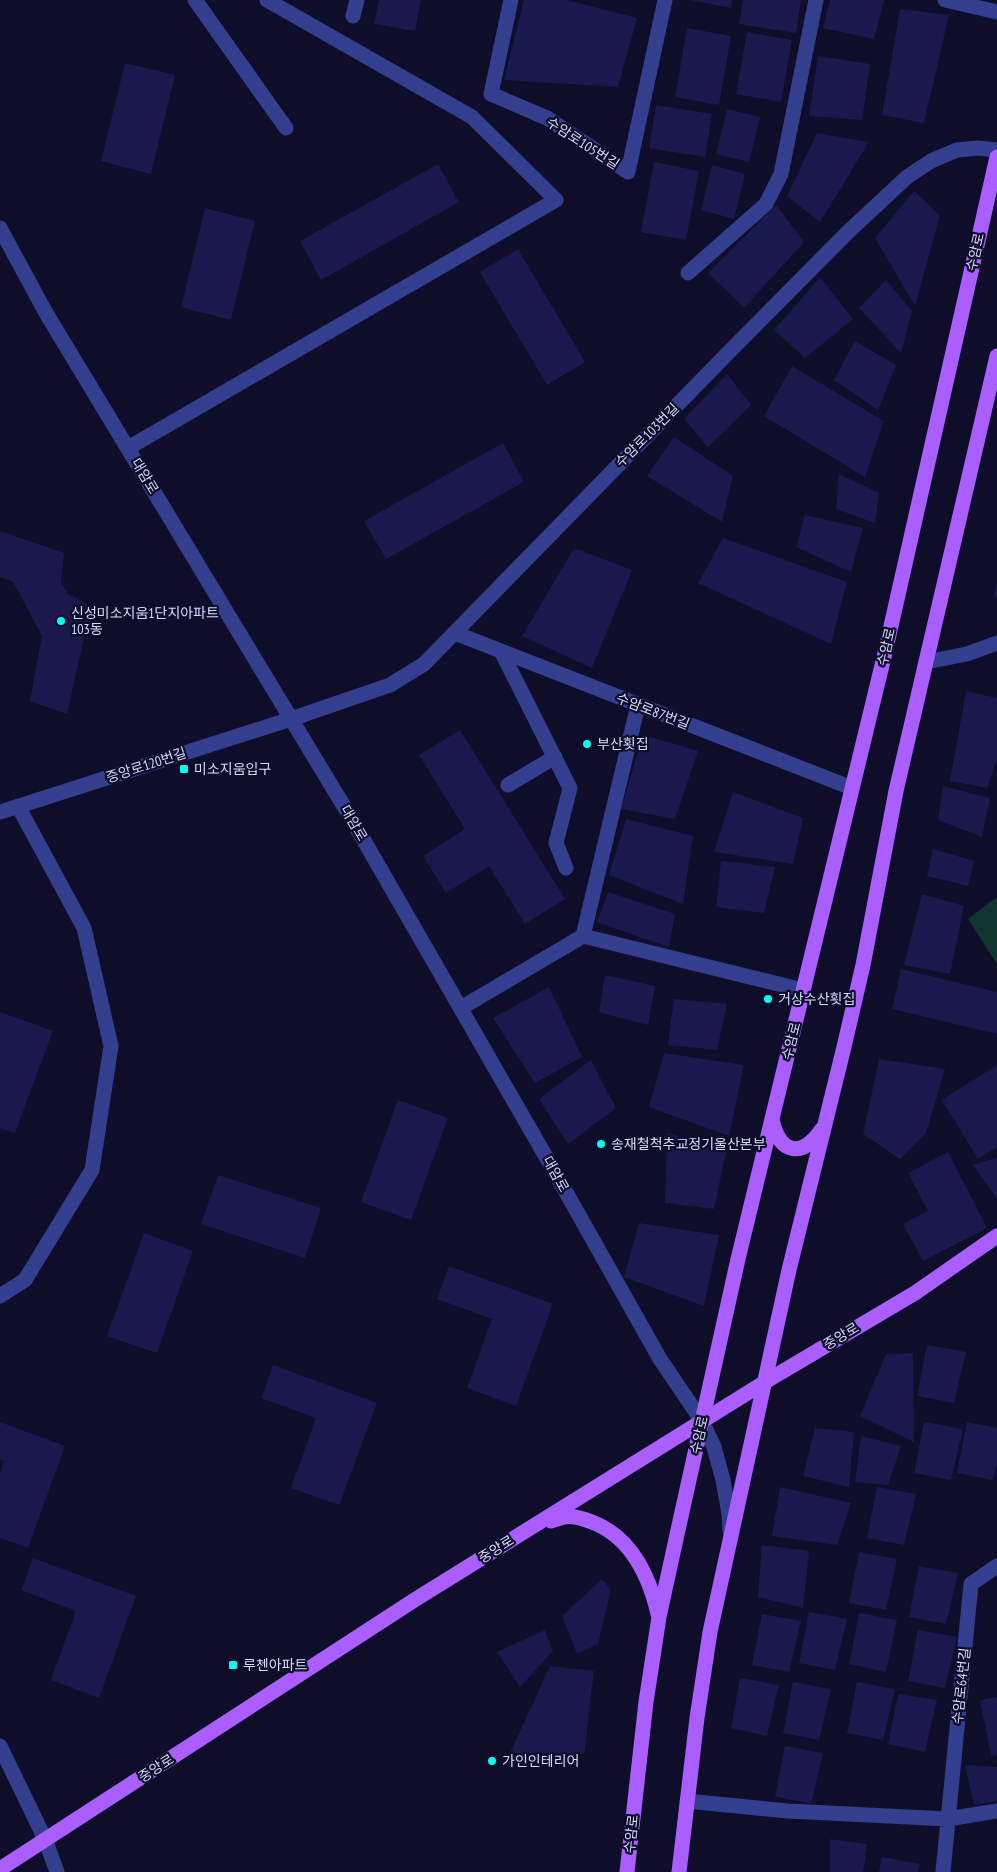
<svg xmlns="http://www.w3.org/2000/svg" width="997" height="1872" font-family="'PT Sans Narrow','Noto Sans KR',sans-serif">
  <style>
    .green { fill: #10352e }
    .building { fill: #1a184d }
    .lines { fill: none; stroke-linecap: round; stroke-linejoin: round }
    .minor { stroke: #343e8e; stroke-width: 15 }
    .major { stroke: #aa5eff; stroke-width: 15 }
    .poi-dot { fill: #03fff1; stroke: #0e0e2a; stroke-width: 2 }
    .labels { text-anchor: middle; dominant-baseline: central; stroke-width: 4.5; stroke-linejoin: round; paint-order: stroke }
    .street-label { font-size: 14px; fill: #d7d9ff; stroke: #0e0e2a }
    .poi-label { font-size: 14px; fill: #d7d9ff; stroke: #0e0e2a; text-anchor: start }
  </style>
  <rect width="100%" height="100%" fill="#0e0e2a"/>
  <path class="green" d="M997,897V964L968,919Z"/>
  <path class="building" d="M379,0H421L415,31L374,24Z
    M524,0H567L637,18L618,87L504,80Z
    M690,0H732L731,8Z
    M743,0H801L796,33L739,24Z
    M830,0H884L874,39L823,28Z
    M900,9L949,15L924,123L882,115Z
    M687,28L731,36L719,105L675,97Z
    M747,32L792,40L781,102L736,94Z
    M818,56L870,64L862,120L809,116Z
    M125,63L175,75L151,174L101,161Z
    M656,105L712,114L705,157L649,148Z
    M727,109L760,117L749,162L716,154Z
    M817,133L869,142L820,222L787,196Z
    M654,162L699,171L686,240L641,232Z
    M438,164L459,202L321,280L300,241Z
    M712,165L745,174L734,219L701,210Z
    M914,191L940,215L915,306L875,238Z
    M776,205L804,242L744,308L708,273Z
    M205,208L255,221L231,320L181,307Z
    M518,249L585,362L547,385L480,272Z
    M820,277L853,319L805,358L774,330Z
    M886,280L912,311L901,353L859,308Z
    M855,341L896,365L878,410L834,380Z
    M792,366L884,421L865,477L764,416Z
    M727,374L751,405L708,447L684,419Z
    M674,437L733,476L722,522L647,476Z
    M503,443L524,482L386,559L364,521Z
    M839,474L879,493L875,523L836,509Z
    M805,515L863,528L851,572L796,547Z
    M0,531L64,553L61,583L68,594L91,606L67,714L30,701L42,636L13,582L0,577Z
    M723,538L847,582L831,644L698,583Z
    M574,548L632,570L592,668L522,636Z
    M996,584H997V598L994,597Z
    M966,691L997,698V759L987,788L950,781Z
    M460,730L565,899L525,924L489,866L446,893L423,856L465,829L419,755Z
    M643,735L698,751L675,819L621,809Z
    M943,786L990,798L982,837L938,820Z
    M733,792L803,818L793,864L714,852Z
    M626,819L693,836L683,904L609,875Z
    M933,849L974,861L968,886L927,876Z
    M721,861L775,867L764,913L716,907Z
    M608,892L675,914L669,947L597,922Z
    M922,894L964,906L950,974L904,965Z
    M901,969L997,992V1034L892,1009Z
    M605,975L655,986L648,1025L599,1012Z
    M549,987L582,1057L535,1083L493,1018Z
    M674,999L727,1004L717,1050L668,1045Z
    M0,1012L53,1031L15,1133L0,1128Z
    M664,1053L744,1065L729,1136L649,1107Z
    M879,1059L945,1069L926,1133L900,1159L863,1134Z
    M591,1060L616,1108L568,1144L539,1099Z
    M997,1065V1147L978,1159L942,1100Z
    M398,1100L448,1118L411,1220L361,1202Z
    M667,1133L726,1152L714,1209L665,1203Z
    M948,1152L987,1228L923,1261L903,1224L928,1211L908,1173Z
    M997,1158V1199L973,1165Z
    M218,1175L321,1208L305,1258L201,1224Z
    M639,1223L719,1235L704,1306L624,1277Z
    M144,1233L193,1251L157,1353L107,1336Z
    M449,1266L553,1304L516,1406L467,1388L492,1319L437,1299Z
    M927,1345L966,1352L954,1403L917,1396Z
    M913,1353L914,1442L860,1416L886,1354Z
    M273,1365L377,1403L339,1505L291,1488L316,1418L261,1398Z
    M0,1422L65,1446L28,1548L0,1538V1473L4,1461L0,1459Z
    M924,1422L963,1429L951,1480L914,1473Z
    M967,1422L997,1428V1464L993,1480L957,1473Z
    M815,1428L854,1432L849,1487L803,1476Z
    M861,1436L901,1446L888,1485L855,1482Z
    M780,1487L851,1503L837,1545L772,1536Z
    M877,1487L916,1494L904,1545L867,1538Z
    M762,1545L809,1551L803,1608L758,1597Z
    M859,1552L897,1559L886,1610L849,1603Z
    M33,1558L136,1596L99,1698L51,1680L76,1611L21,1590Z
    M919,1566L958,1573L946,1624L909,1617Z
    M602,1579L611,1590L598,1644L577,1654L562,1616Z
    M809,1612L847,1619L835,1670L799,1663Z
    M859,1613L897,1620L886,1672L849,1664Z
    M762,1614L801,1621L789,1672L752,1665Z
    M545,1630L553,1651L520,1687L497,1652Z
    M918,1630L957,1637L945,1688L908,1681Z
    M550,1666L594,1671L584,1754L510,1753Z
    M740,1678L779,1685L767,1736L731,1728Z
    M793,1682L831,1689L819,1740L783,1733Z
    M857,1682L895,1689L883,1740L847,1733Z
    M898,1694L937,1700L925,1752L888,1744Z
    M997,1697V1754L991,1756L980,1700Z
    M785,1746L823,1753L811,1804L775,1796Z
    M965,1765L997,1767V1801L974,1805Z
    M830,1839L867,1844L863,1872H830Z
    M882,1857L920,1864L918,1872H879Z"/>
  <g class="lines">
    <path class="minor" d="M195,0L286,128
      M511,0L491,94L547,118L628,172L665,0
      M945,0L997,12
      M353,16L357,0
      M0,228L46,313L351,818L549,1162L660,1359L702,1421L714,1447L723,1480L729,1514L730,1531
      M688,273L766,204L781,174L816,0
      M128,448L556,200L472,117L267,0
      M455,633L852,788
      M501,651L570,788L556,843L566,868
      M926,662L967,654L997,643
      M508,785L555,757
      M0,812L291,719L390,685L424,664L726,355L849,231L907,177L931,161L957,150L978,148L997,150
      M583,936L638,705
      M461,1008L583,936L803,990
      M0,1296L25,1280L92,1170L111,1046L84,928L18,806
      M0,1746L45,1839L57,1872
      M687,1801L788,1811L948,1819L997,1811
      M943,1872L971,1584L997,1566"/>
    <path class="major" d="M772,1119C779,1154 802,1159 822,1129
      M551,1521C555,1520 560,1518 565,1517C573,1515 584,1519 592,1522C631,1537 649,1575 658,1614
      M0,1869L416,1599L765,1382L915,1293L997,1236
      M627,1872L646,1702L659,1617L678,1530L738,1259L884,657L997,157
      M679,1872L697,1718L710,1632L789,1270L844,1047L863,965L896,791L997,356"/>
  </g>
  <g class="poi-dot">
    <circle cx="61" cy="621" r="5"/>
    <circle cx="587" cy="744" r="5"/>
    <rect x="179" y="764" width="10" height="10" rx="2.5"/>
    <circle cx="768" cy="999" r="5"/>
    <circle cx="601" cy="1144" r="5"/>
    <rect x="228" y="1660" width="10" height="10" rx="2.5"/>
    <circle cx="492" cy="1761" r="5"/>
  </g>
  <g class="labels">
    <g class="street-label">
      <text transform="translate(583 143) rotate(33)">수암로105번길</text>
      <text transform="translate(975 252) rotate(-77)">수암로</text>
      <text transform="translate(647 435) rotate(-45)">수암로103번길</text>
      <text transform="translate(145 476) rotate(59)">대암로</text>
      <text transform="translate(886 647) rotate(-77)">수암로</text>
      <text transform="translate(653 711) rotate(21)">수암로87번길</text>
      <text transform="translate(146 765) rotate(-18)">중앙로120번길</text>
      <text transform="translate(354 823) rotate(60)">대암로</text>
      <text transform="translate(791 1041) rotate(-76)">수암로</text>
      <text transform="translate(556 1174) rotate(61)">대암로</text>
      <text transform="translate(841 1336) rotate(-31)">중앙로</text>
      <text transform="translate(699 1435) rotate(-77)">수암로</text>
      <text transform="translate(496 1549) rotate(-32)">중앙로</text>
      <text transform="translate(961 1686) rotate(-84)">수암로64번길</text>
      <text transform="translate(156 1768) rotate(-33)">중앙로</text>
      <text transform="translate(631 1834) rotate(-84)">수암로</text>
    </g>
    <g class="poi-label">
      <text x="71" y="613">신성미소지움1단지아파트<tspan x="71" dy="16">103동</tspan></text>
      <text x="597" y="744">부산횟집</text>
      <text x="194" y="769">미소지움입구</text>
      <text x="778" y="999">거상수산횟집</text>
      <text x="611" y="1144">송재철척추교정기울산본부</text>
      <text x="243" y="1665">루첸아파트</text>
      <text x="502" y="1761">가인인테리어</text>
    </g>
  </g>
</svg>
